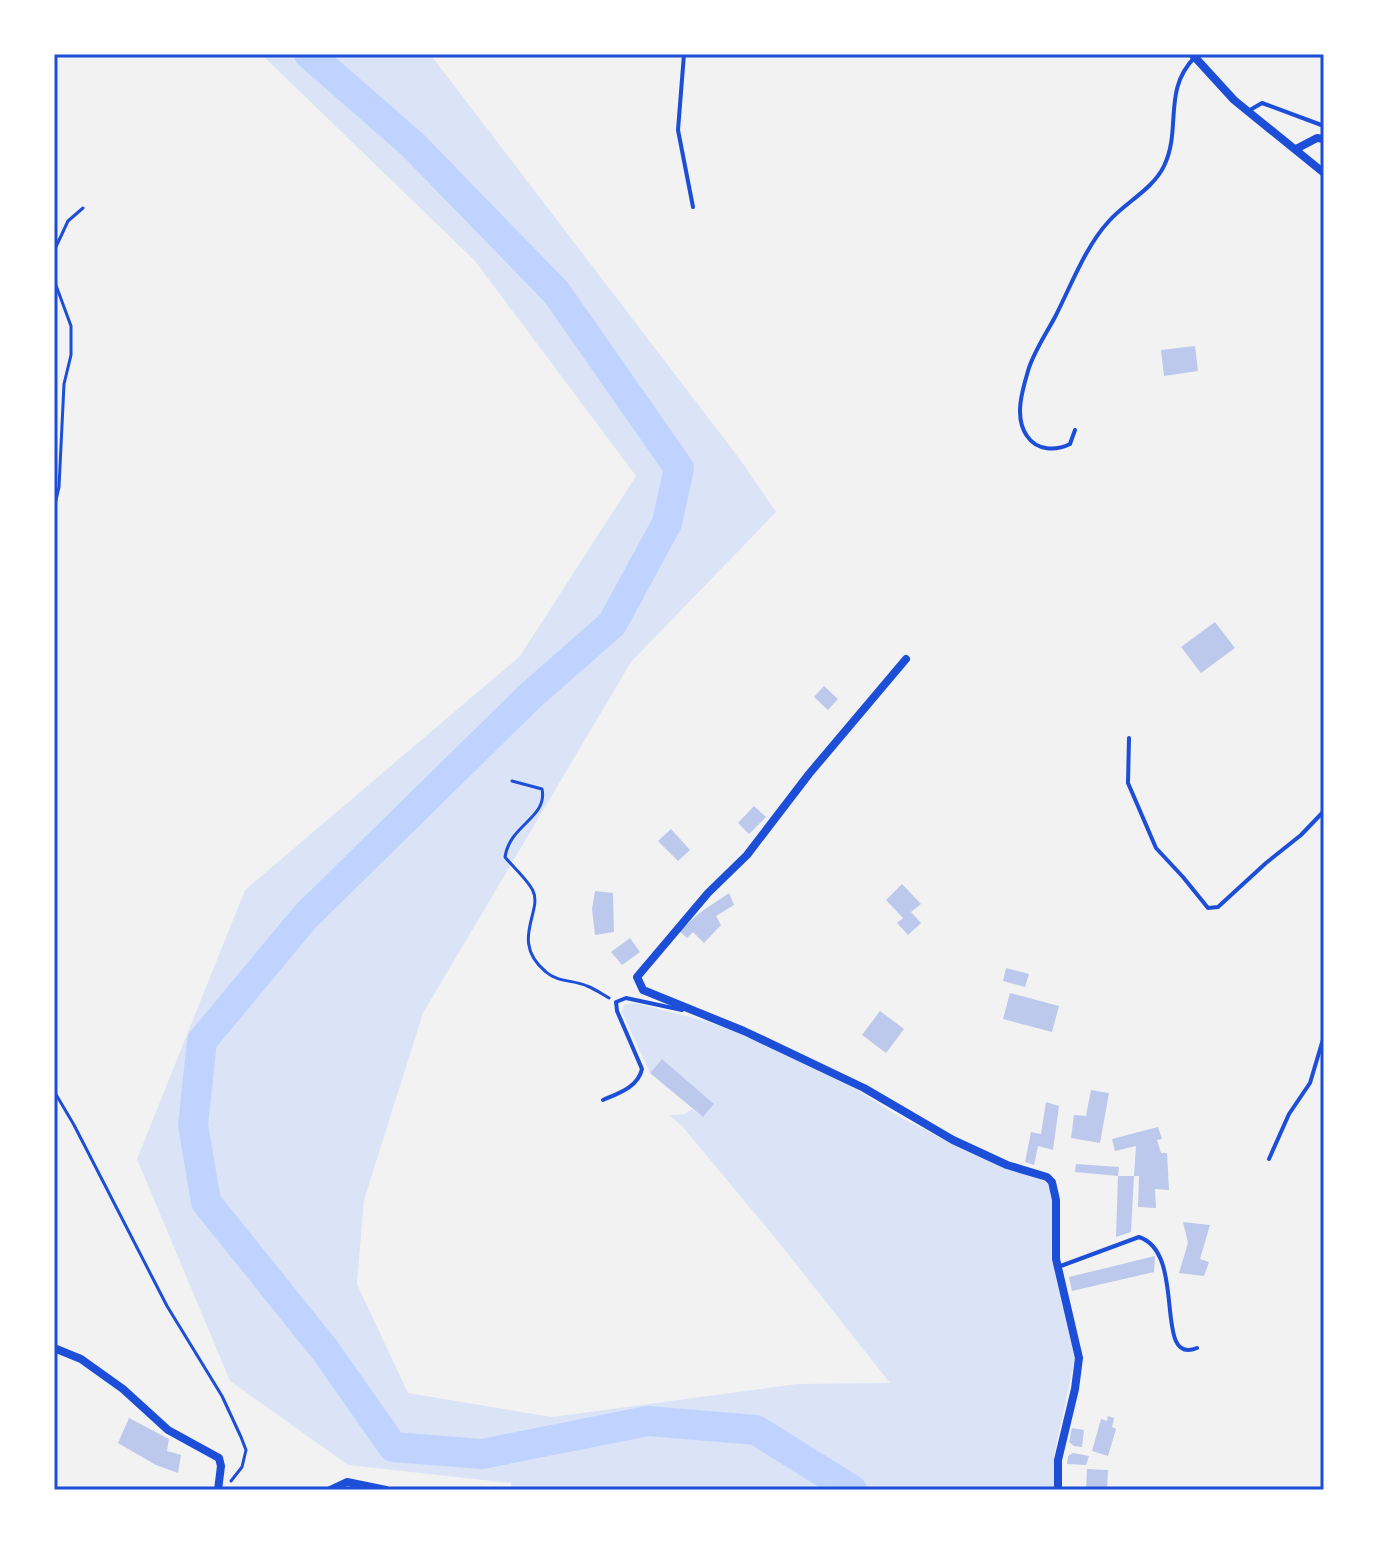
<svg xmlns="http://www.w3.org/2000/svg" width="1378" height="1544" font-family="Barlow,sans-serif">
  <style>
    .green { fill: #dbe4f7 }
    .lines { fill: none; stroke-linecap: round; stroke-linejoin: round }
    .river { stroke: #bfd3fe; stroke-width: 30 }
    .building { fill: #bdc9ec }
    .path { stroke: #1d4ed8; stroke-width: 3 }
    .service { stroke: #1d4ed8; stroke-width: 4 }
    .minor { stroke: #1d4ed8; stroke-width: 8 }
    .neatline { fill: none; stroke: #1d4ed8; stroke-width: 3 }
  </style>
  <rect width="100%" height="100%" fill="#f2f2f2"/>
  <path class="green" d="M261,54H430L739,458L776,512L631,662L423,1013L364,1200L357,1284L408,1393L552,1417L797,1384L890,1383L777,1240L682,1126L669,1115L685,1114L692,1109L703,1117L714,1104L662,1059L650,1073L622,1012L624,1005L635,1003L705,1021L742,1034L852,1087L898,1116L960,1148L993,1163L1035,1176L1048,1184L1053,1201L1051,1257L1075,1359L1054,1455V1490H511V1483L348,1465L230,1381L137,1159L245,890L520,656L636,476L475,261Z"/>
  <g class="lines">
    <path class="river" d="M309,54L413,145L556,292L679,468L667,523L612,624L529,697L305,917L202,1041L193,1125L206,1202L325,1350L393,1447L482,1454L648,1421L756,1430L852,1490"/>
  </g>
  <path class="building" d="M1195,346L1198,371L1164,376L1161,350Z
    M1215,622L1235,648L1201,673L1181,647Z
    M824,686L838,699L828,710L814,697Z
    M754,806L766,817L749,834L738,823Z
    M671,829L690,850L678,861L658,841Z
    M902,884L921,904L911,912L921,923L908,935L897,923L903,918L886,900Z
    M595,891L613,893L614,932L595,935L592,909Z
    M729,893L734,905L716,916L721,925L704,943L693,932L687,938L679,931L701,912Z
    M630,938L640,952L622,965L611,952Z
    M1006,968L1029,974L1025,987L1003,981Z
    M1010,993L1059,1006L1052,1032L1003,1019Z
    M880,1011L904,1029L886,1053L862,1035Z
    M662,1059L714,1104L703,1117L650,1073Z
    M1091,1090L1109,1093L1100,1143L1071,1138L1074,1115L1086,1116Z
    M1046,1102L1059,1106L1053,1150L1038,1146L1034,1165L1025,1162L1031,1132L1041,1134Z
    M1158,1127L1162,1139L1157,1140L1161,1153H1167L1169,1190L1155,1189L1156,1208L1138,1207L1139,1176H1134L1136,1146L1115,1151L1112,1139Z
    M1076,1164L1119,1167L1118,1176L1075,1172Z
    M1118,1176H1134L1131,1232L1116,1237Z
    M1183,1222L1210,1225L1200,1259L1209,1262L1204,1276L1179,1273L1188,1243Z
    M1155,1256L1154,1272L1072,1291L1069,1277Z
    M1108,1416L1114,1418L1112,1427L1116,1429L1108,1456L1092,1451L1101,1419L1107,1421Z
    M129,1418L169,1439L167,1451L181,1455L178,1473L156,1465L118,1443Z
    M1072,1428L1084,1430L1082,1447L1074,1446L1069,1442Z
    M1073,1453L1089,1456L1086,1465L1067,1464L1068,1456Z
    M1087,1469L1108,1470L1107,1490H1086Z"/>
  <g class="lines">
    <path class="path" d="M54,251L68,221L83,208
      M54,280L71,326V355L64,384L59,487L54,509
      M512,781L542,789C548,818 510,824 505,857C512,866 529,881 533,891C543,912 509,941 546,972C557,982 574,980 587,986C595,989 602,994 609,998
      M54,1091L74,1125L167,1306L222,1396L241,1437L246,1450L242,1467L231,1481"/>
    <path class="service" d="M684,54L678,130L693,207
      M1250,110L1262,103L1324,126
      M1075,430L1070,444C1056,451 1037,451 1027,436C1014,418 1022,391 1028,371C1033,353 1046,334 1055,317C1071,286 1085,247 1109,221C1126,202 1153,189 1164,166C1182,129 1162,90 1195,57
      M1129,738L1128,783L1156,848L1183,877L1208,908L1218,907L1266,863L1301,835L1324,811
      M603,1100C619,1093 638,1087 642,1069L617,1011L616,1002L626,998L682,1010
      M1269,1159L1289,1114L1310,1083L1324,1036
      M1058,1267L1139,1237C1188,1253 1152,1367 1197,1348"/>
    <path class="minor" d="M1192,54L1234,100L1324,173
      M1296,149L1317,138L1324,139
      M906,659L809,774L747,855L708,893L637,977L643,990L744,1031L864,1088L953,1140L1007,1165L1047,1177L1052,1182L1056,1200V1259L1079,1358L1075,1389L1058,1460V1490
      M54,1348L81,1359L123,1389L168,1430L219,1458L221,1466L218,1490
      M330,1490L347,1482L386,1490"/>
  </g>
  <rect width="1378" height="1544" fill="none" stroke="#ffffff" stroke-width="112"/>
  <rect x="56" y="56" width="1266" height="1432" class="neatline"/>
</svg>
